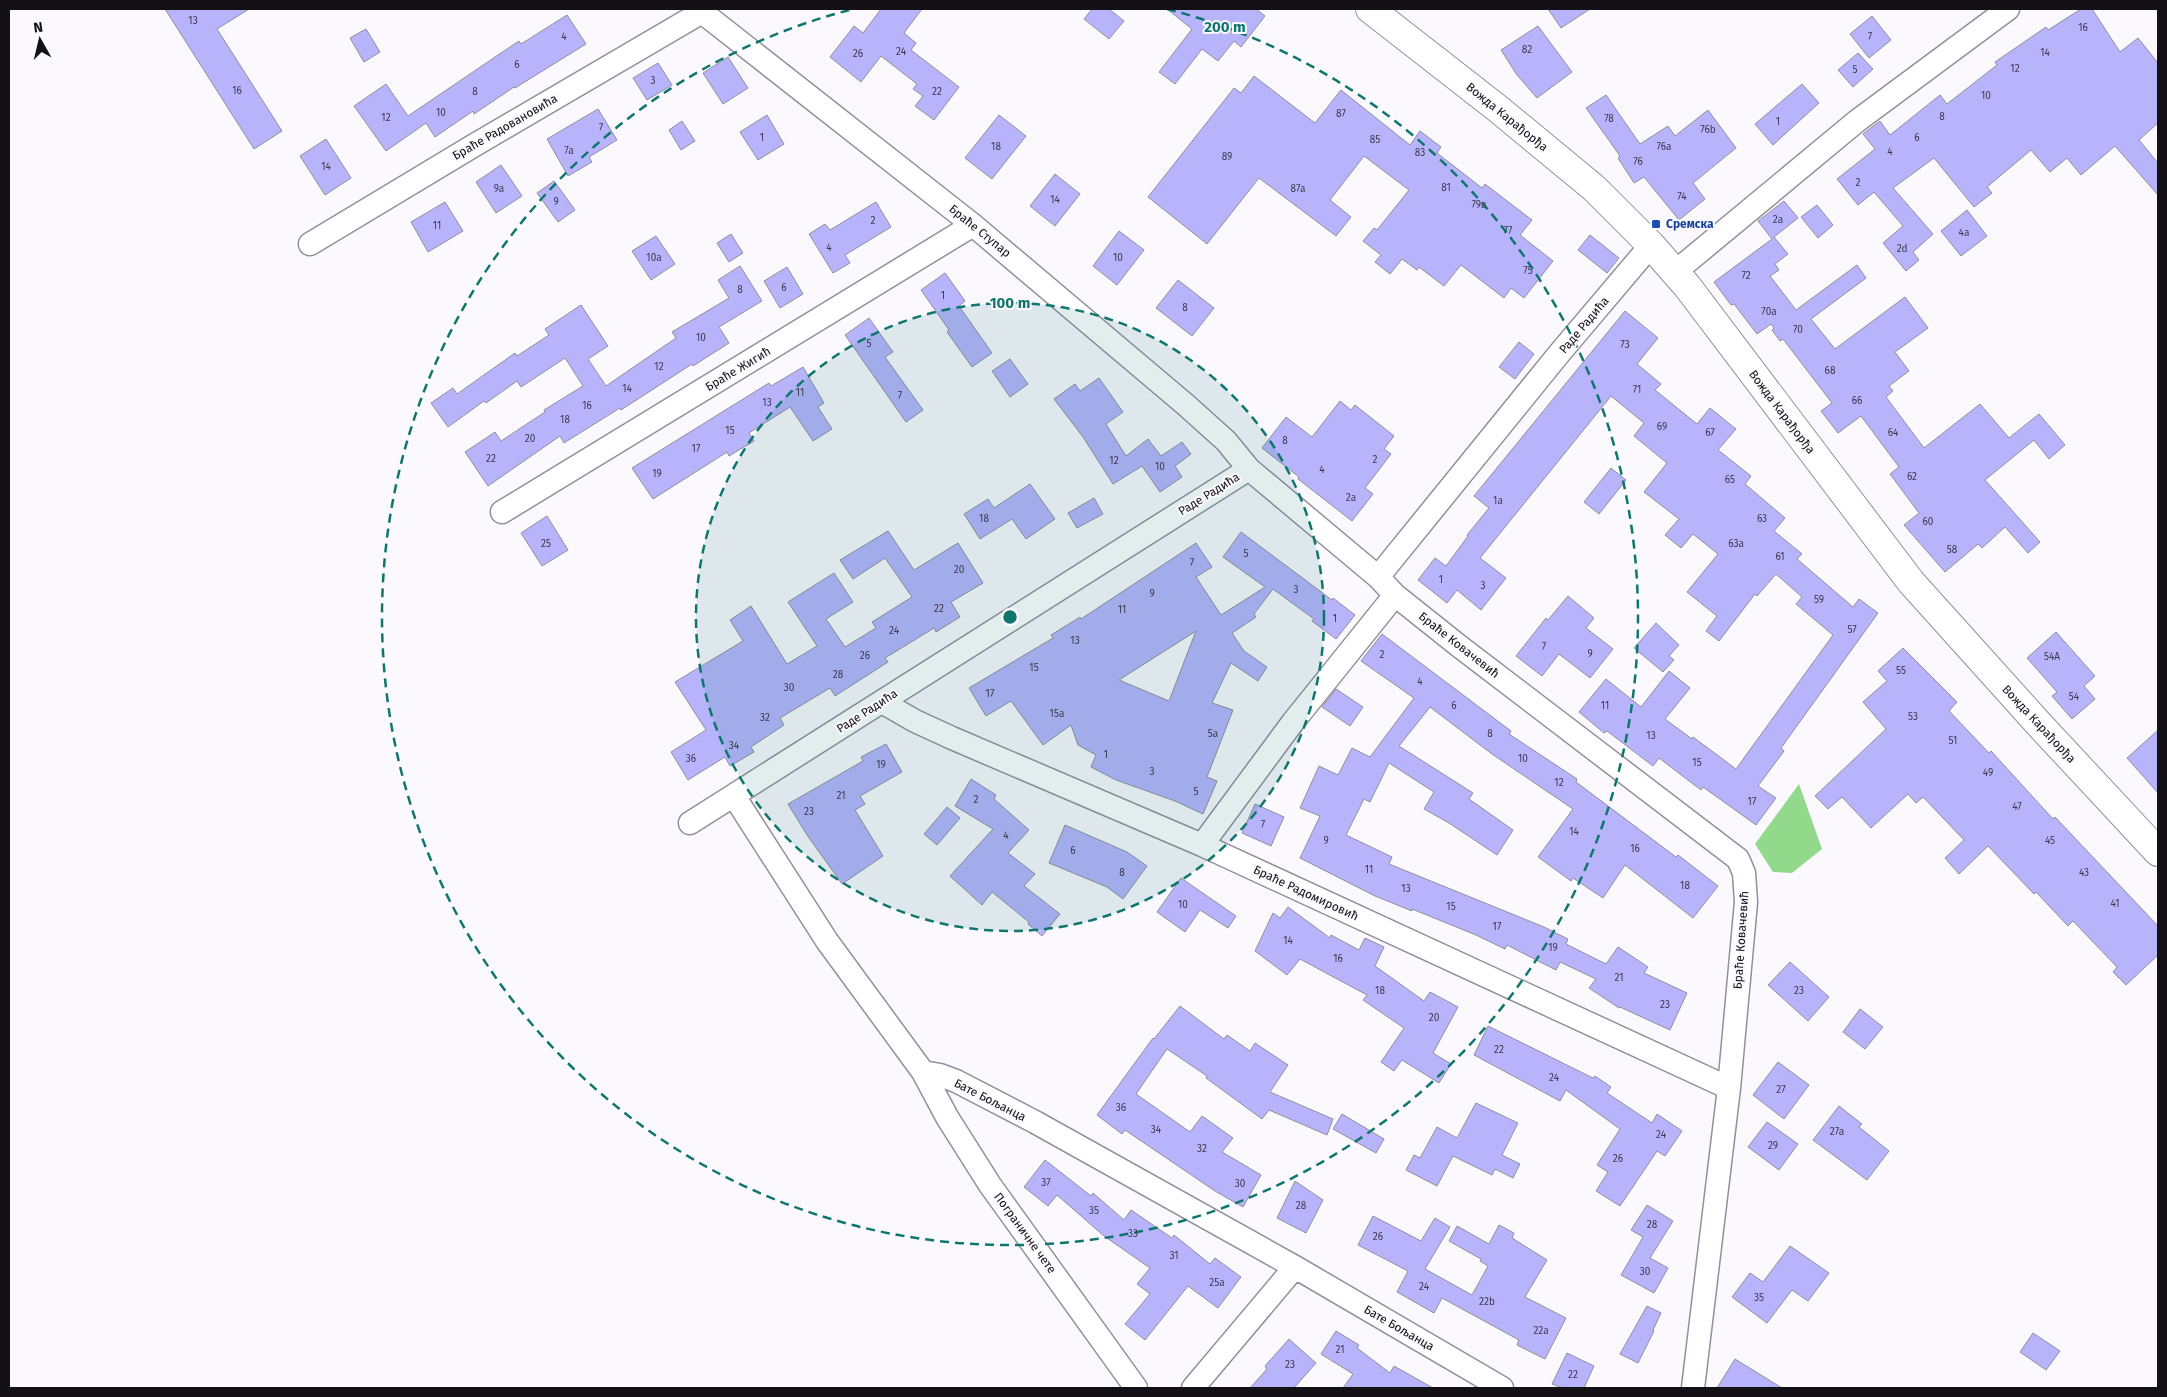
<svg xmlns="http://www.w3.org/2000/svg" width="2167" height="1397" font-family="'Fira Sans',sans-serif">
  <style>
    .forest { fill: #92d98c }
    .building { fill: #b8b4fc; stroke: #8f8f9b; fill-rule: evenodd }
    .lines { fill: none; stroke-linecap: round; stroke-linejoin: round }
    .minor-casing { stroke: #948f9a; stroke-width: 25 }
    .secondary-casing { stroke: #948f9a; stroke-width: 30 }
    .minor { stroke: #fff; stroke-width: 22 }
    .secondary { stroke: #fff; stroke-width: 28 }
    .ring { fill: none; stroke: #0f766e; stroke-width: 2.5; stroke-dasharray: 9 6 }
    .transit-dot { fill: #1a4fb4; stroke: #fbf9fe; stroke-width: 2 }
    .labels { text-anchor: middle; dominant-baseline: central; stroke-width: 4; stroke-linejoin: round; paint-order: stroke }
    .number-label { font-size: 10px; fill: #3c3a4f }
    .street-label { font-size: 12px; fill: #131115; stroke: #fbf9fe }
    .transit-label { font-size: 12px; font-weight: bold; fill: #164399; stroke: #fbf9fe; text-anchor: start }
    .centre { fill: #0f766e; stroke: #fbf9fe; stroke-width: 2.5 }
    .ring-label { font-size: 15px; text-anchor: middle; font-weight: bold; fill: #0f766e; stroke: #fbf9fe; stroke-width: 4; stroke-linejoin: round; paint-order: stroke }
  </style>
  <rect width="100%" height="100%" fill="#fbf9fe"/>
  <path class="forest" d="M1799,784L1822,849L1792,873L1773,872L1755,844Z"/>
  <path class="building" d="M165,9H249L217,29L282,131L254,149Z
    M881,9H922L904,33L916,43L911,50L959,87L934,120L915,106L923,96L913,89L917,84L881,56L861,82L830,57L854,26L863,33Z
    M1092,9H1109L1124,21L1109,39L1084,19Z
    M1167,9H1256L1265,16L1241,47L1234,41L1218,61L1202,49L1175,84L1159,72L1192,29Z
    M1548,9H1590L1561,28Z
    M2081,9H2092L2120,52L2138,38L2158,63V123L2139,140L2158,163V195L2115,146L2081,175L2067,158L2050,172L2031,150L1987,187L1992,193L1974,207L1934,158L1893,188L1933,234L1913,252L1919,260L1906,271L1883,243L1903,226L1874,192L1858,205L1837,179L1875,149L1863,134L1880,121L1890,135L1940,95L1947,104L1997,65L1995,62L2046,27L2048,30Z
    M567,15L586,44L515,88L514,87L474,114L473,111L435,137L426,123L386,151L354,106L386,84L408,116L501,53L519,41L521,44Z
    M1872,16L1891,40L1869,58L1850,34Z
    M1538,26L1572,72L1537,98L1517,75L1501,50Z
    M366,29L380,52L364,62L350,38Z
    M1858,53L1873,69L1853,87L1838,70Z
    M728,57L748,88L723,104L703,73Z
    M658,63L672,85L647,100L633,78Z
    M1254,76L1315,123L1341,90L1410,145L1420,131L1441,147L1437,153L1482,188L1485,184L1532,220L1520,235L1553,261L1524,298L1511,288L1504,298L1461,265L1444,286L1419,267L1417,270L1402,259L1390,274L1375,262L1381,255L1363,241L1374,228L1377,230L1409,190L1364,156L1330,200L1351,217L1336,236L1259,178L1207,244L1148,197L1234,88L1241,93Z
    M1802,84L1819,103L1773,145L1755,124Z
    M1606,95L1640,144L1668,126L1675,136L1708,110L1736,148L1693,183L1705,199L1679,220L1644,177L1634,183L1618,158L1620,156L1586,108Z
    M598,109L617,140L589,157L592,162L568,176L547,139Z
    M767,115L784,144L758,160L740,132Z
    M999,115L1026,136L992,179L965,158Z
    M682,121L695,141L681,150L669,130Z
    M326,139L351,178L325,195L300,156Z
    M501,165L522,196L496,213L476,182Z
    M1055,174L1080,194L1055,226L1030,206Z
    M554,181L575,210L558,222L537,193Z
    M1784,201L1798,218L1774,237L1788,254L1775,264L1779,270L1770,276L1796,310L1857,265L1866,278L1811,319L1835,349L1905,297L1928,328L1895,352L1909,371L1889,386L1893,391L1886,397L1924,448L1980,404L2009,438L2039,414L2065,445L2049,459L2034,440L1985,480L2040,542L2028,553L2005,527L1982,548L1978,544L1945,572L1904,525L1919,513L1890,474L1899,467L1861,416L1838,433L1821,411L1832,403L1783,339L1780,341L1772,330L1774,328L1771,324L1757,334L1734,304L1731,305L1714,282L1772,239L1758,221Z
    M445,202L463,231L428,252L411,222Z
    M876,202L891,227L845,255L850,263L833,273L809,234L825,224L830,230Z
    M1817,205L1833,225L1818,238L1801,217Z
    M1967,210L1987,236L1961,256L1941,231Z
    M1119,231L1144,250L1117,285L1093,266Z
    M731,234L743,253L729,262L717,243Z
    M1590,235L1619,258L1607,273L1578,250Z
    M656,236L675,264L651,280L632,251Z
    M740,266L762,301L719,327L729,343L693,366L692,364L621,410L620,408L564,443L560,436L488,486L465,452L495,432L501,441L545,412L544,410L583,386L565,358L521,387L517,381L486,403L484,401L448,427L431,403L453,388L457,394L515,353L517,356L549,335L545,329L581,305L608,346L588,359L606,386L676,338L672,332L729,298L718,280Z
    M787,267L803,294L780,308L764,281Z
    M945,273L965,301L959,306L992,353L972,367L947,332L949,330L921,290Z
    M1178,280L1214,308L1192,336L1156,308Z
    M1625,311L1658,338L1637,364L1661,384L1655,390L1697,424L1710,408L1736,429L1718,450L1751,476L1745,484L1785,518L1774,531L1802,554L1797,559L1853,607L1859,599L1878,613L1781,748L1784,751L1758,786L1776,798L1756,825L1703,787L1701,790L1659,758L1653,766L1607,731L1604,733L1579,712L1606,679L1641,707L1669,671L1690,688L1665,719L1692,739L1693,737L1736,769L1833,635L1796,604L1802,597L1776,574L1757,596L1755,594L1719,641L1706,631L1717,616L1687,592L1718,554L1693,534L1681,548L1665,535L1679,519L1644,492L1667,463L1634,436L1644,423L1611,396L1480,558L1506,578L1481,610L1457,590L1447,603L1418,580L1435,558L1446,566L1468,536L1467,535L1489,508L1474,496Z
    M869,318L893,352L885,357L923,410L906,422L845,335Z
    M1519,342L1534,354L1515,379L1499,367Z
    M1010,359L1028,384L1010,397L992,371Z
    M803,367L824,403L818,407L832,429L813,441L790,407L749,433L754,441L729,456L727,452L653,499L632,468L769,383L771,386Z
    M1099,378L1123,412L1106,424L1126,456L1148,439L1161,456L1182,442L1191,454L1175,466L1182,477L1160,492L1142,466L1113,484L1083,437L1054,399L1075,384L1080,391Z
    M1340,401L1351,410L1355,405L1394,436L1384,449L1391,454L1365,488L1373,494L1352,521L1298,479L1299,477L1262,448L1286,417L1312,437Z
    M1611,468L1626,480L1599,514L1584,502Z
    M1030,484L1055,519L1026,539L1012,519L980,539L964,514L988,499L994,508Z
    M1094,498L1103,514L1077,528L1068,513Z
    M547,516L568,550L542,566L521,533Z
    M888,531L914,570L958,543L983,583L951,602L960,617L936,632L934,628L885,658L888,662L835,696L830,688L780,718L784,725L751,747L754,752L730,766L725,757L688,780L671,752L706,730L675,682L743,641L730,620L751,606L787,664L817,646L788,602L834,573L853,602L826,619L845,647L876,628L872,622L912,597L885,558L853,579L840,560Z
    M1241,532L1332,600L1333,598L1355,615L1336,639L1312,621L1314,619L1273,589L1254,614L1256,617L1232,633L1244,651L1267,667L1258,681L1231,663L1212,703L1233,710L1207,777L1217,781L1203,814L1175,801L1116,780L1091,767L1096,755L1078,745L1071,725L1043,745L1011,701L986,716L969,688L1053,638L1051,635L1080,617L1081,619L1196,543L1212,567L1196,577L1221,615L1265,587L1223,557ZM1196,631L1169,701L1119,680Z
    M1568,596L1594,618L1586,628L1613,649L1590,678L1559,654L1542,676L1516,656L1546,618L1548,620Z
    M1656,623L1679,645L1669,656L1674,660L1663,672L1634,648Z
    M2056,632L2095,676L2084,686L2095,699L2072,719L2052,696L2057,692L2027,658Z
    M1382,634L1511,731L1509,734L1577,779L1576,782L1676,857L1678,855L1718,886L1693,918L1625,865L1603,898L1573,878L1571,881L1538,857L1573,809L1492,754L1430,707L1399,746L1473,793L1469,799L1513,830L1497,855L1449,823L1424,809L1434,792L1389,763L1370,802L1364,799L1346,835L1392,857L1389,864L1544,927L1568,939L1566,944L1606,964L1618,947L1648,967L1644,973L1687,993L1670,1030L1620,1007L1619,1008L1589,988L1596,979L1560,962L1556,970L1507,945L1505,949L1476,935L1412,909V911L1375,896L1300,858L1320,816L1300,808L1319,766L1338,775L1352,748L1370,757L1414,698L1361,661Z
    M1903,648L1957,702L1949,711L1989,753L1991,751L2053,819L2055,817L2158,926V955L2126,985L2113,972L2117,967L2073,921L2068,926L2036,892L2034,894L1988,846L1959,874L1945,858L1964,840L1923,797L1916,803L1908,794L1871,828L1842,797L1828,809L1815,796L1886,729L1863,702L1887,681L1878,671Z
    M1336,689L1363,707L1350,726L1322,707Z
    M2158,730V793L2127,758Z
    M886,744L902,772L860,796L865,804L855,810L883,856L842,884L807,835L788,804L863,761L861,757Z
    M971,779L996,795L994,799L1029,830L1008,853L1035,874L1024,886L1060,914L1042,936L1028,924L1029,922L992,892L982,905L950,876L993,829L955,806Z
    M1255,804L1284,817L1271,846L1242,833Z
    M947,807L960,818L937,845L924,834Z
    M1065,825L1127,852L1147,866L1123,899L1107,887L1049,863Z
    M1181,878L1236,916L1228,928L1200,910L1185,932L1157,912Z
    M1288,907L1330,938L1331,935L1359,950L1365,938L1384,947L1375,966L1424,1001L1430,992L1458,1007L1433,1053L1451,1064L1439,1083L1402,1060L1394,1071L1381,1062L1404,1028L1363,1000L1367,995L1300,959L1287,975L1255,951L1273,913L1280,918Z
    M1790,962L1829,997L1808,1021L1768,985Z
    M1180,1006L1224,1039L1227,1035L1250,1051L1255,1043L1288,1065L1270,1092L1333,1119L1327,1135L1269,1110L1262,1119L1206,1078L1207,1076L1167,1049L1136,1094L1190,1132L1202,1116L1233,1138L1222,1152L1261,1175L1243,1207L1215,1191L1125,1130L1122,1134L1097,1115L1153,1038L1154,1039Z
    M1860,1009L1883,1027L1865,1049L1843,1032Z
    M1488,1026L1593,1078L1595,1076L1611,1087L1607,1093L1652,1123L1657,1114L1682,1131L1665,1156L1657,1151L1620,1206L1596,1191L1608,1172L1597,1165L1620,1129L1566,1090L1560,1101L1474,1055Z
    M1778,1062L1809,1085L1784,1119L1753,1095Z
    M1476,1103L1518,1123L1502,1155L1520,1164L1513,1178L1495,1169L1492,1175L1453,1156L1437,1186L1406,1170L1414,1155L1420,1158L1437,1127L1457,1138Z
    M1839,1106L1862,1124L1859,1127L1889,1151L1867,1180L1813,1140Z
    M1342,1114L1384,1139L1376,1153L1333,1129Z
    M1767,1122L1798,1144L1779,1170L1748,1147Z
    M1045,1160L1091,1196L1093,1193L1124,1220L1131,1210L1172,1238L1174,1235L1210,1264L1215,1258L1241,1277L1218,1308L1188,1286L1145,1340L1125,1324L1150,1294L1137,1284L1150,1268L1104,1236L1057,1195L1048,1206L1024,1187Z
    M1295,1181L1323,1200L1306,1233L1277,1218Z
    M1647,1205L1673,1221L1650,1258L1668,1268L1654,1293L1621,1275L1643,1237L1631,1230Z
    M1373,1216L1421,1241L1435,1218L1450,1227L1425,1269L1472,1295L1488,1266L1480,1261L1481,1259L1449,1241L1457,1226L1489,1244L1499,1225L1514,1233L1512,1238L1547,1260L1525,1297L1566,1318L1545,1359L1517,1345L1519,1340L1442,1298L1434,1313L1397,1292L1408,1271L1358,1245Z
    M1790,1246L1829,1273L1808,1301L1792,1290L1767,1323L1732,1297L1750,1273L1763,1282Z
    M1647,1306L1661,1313L1653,1330L1654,1331L1638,1363L1620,1354Z
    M1336,1331L1359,1345L1357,1348L1390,1373L1394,1366L1433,1388H1343L1353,1374L1321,1354Z
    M2033,1333L2060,1351L2046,1370L2020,1352Z
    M1289,1339L1316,1363L1294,1388H1250L1267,1369L1265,1366Z
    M1567,1353L1594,1366L1584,1388H1562L1552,1384Z
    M1735,1359L1782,1388H1717Z"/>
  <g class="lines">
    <defs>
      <path id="minor" d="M698,9L973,225L1186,405L1226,441L1249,469L1378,577L1395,595L1459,646L1738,859L1744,873L1746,902L1729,1088L1693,1388
        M310,244L473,146L702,12
        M1675,272L1857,121L2008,9
        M502,512L973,225
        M1378,577L1558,355L1651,245
        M882,702L915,721L952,738L1202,845L1729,1088
        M734,796L827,941L923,1072L947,1117L990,1185L1136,1388
        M690,823L1249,469
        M1202,845L1293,722L1395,595
        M923,1072L940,1075L956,1081L1035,1122L1295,1267L1502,1388
        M1193,1388L1295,1267"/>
      <path id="secondary" d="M1370,9L1497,108L1594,188L1651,245L1687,286L1911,582L2037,722L2158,852"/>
    </defs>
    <use href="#minor" class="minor-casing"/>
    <use href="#secondary" class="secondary-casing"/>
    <use href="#minor" class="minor"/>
    <use href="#secondary" class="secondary"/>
  </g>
  <circle cx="1010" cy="617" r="314" fill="#0f766e" fill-opacity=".12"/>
  <g class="ring">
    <circle cx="1010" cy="617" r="314"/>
    <path d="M1167 9A628 628 0 1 1 853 9"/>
  </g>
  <rect class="transit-dot" x="1651" y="219" width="10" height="10" rx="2.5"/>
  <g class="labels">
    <g class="number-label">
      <text x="193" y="21">13</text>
      <text x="2083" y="28">16</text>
      <text x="564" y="37">4</text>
      <text x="1870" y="37">7</text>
      <text x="1527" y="50">82</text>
      <text x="901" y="52">24</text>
      <text x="2045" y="53">14</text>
      <text x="858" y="54">26</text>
      <text x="517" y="65">6</text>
      <text x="2015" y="69">12</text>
      <text x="1855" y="70">5</text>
      <text x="653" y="81">3</text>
      <text x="237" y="91">16</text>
      <text x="475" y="92">8</text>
      <text x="937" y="92">22</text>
      <text x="1986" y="96">10</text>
      <text x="441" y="113">10</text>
      <text x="1341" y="114">87</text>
      <text x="1942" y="117">8</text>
      <text x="386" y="118">12</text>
      <text x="1609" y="119">78</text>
      <text x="1778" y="122">1</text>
      <text x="601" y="128">7</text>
      <text x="1708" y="130">76b</text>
      <text x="762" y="138">1</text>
      <text x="1917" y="138">6</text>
      <text x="1375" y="140">85</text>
      <text x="996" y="147">18</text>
      <text x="1664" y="147">76a</text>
      <text x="569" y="151">7a</text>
      <text x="1890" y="152">4</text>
      <text x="1420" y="153">83</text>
      <text x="1227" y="157">89</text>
      <text x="1638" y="162">76</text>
      <text x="326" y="167">14</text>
      <text x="1858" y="183">2</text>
      <text x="1446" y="188">81</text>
      <text x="499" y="189">9a</text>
      <text x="1298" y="189">87a</text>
      <text x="1682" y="197">74</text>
      <text x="1055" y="200">14</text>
      <text x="556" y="202">9</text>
      <text x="1479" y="205">79a</text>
      <text x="1778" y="220">2a</text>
      <text x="873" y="221">2</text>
      <text x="437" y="226">11</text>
      <text x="1508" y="231">77</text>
      <text x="1964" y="233">4a</text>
      <text x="829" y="248">4</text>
      <text x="1902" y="249">2d</text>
      <text x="654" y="258">10a</text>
      <text x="1118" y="258">10</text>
      <text x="1528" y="271">75</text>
      <text x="1746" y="276">72</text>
      <text x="784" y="288">6</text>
      <text x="740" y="290">8</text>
      <text x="943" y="296">1</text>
      <text x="1185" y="308">8</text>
      <text x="1769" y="312">70a</text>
      <text x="1798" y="330">70</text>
      <text x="701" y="338">10</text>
      <text x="869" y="344">5</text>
      <text x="1625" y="345">73</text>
      <text x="659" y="367">12</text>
      <text x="1830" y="371">68</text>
      <text x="627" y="389">14</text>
      <text x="1637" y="390">71</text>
      <text x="800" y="393">11</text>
      <text x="900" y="396">7</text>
      <text x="1857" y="401">66</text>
      <text x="767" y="403">13</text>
      <text x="587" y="406">16</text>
      <text x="565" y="420">18</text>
      <text x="1662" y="427">69</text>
      <text x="730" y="431">15</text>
      <text x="1710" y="433">67</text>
      <text x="1893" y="433">64</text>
      <text x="530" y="439">20</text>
      <text x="1285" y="441">8</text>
      <text x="696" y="449">17</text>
      <text x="491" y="459">22</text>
      <text x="1375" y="460">2</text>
      <text x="1114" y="461">12</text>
      <text x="1160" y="467">10</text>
      <text x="1322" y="470">4</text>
      <text x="657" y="474">19</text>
      <text x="1912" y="477">62</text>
      <text x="1730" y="480">65</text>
      <text x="1351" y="498">2a</text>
      <text x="1498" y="501">1a</text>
      <text x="984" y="519">18</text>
      <text x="1762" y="519">63</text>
      <text x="1928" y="522">60</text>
      <text x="546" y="544">25</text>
      <text x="1736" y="544">63a</text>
      <text x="1952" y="550">58</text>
      <text x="1246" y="554">5</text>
      <text x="1780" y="557">61</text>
      <text x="1192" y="563">7</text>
      <text x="959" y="570">20</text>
      <text x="1441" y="580">1</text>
      <text x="1483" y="586">3</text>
      <text x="1296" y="590">3</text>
      <text x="1152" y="594">9</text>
      <text x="1819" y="600">59</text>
      <text x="939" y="609">22</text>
      <text x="1122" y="610">11</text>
      <text x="1335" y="619">1</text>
      <text x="1852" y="630">57</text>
      <text x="894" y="631">24</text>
      <text x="1075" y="641">13</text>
      <text x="1544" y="647">7</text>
      <text x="1590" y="654">9</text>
      <text x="1382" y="655">2</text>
      <text x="865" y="656">26</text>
      <text x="2052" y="657">54A</text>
      <text x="1034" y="668">15</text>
      <text x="1901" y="671">55</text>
      <text x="838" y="675">28</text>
      <text x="1420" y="682">4</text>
      <text x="789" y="688">30</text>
      <text x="990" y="694">17</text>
      <text x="2074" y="697">54</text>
      <text x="1454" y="706">6</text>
      <text x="1605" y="706">11</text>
      <text x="1057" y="714">15a</text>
      <text x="1913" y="717">53</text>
      <text x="765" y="718">32</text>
      <text x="1213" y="734">5a</text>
      <text x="1490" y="734">8</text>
      <text x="1651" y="736">13</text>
      <text x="1953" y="741">51</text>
      <text x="734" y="746">34</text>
      <text x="1106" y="755">1</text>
      <text x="691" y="759">36</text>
      <text x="1523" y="759">10</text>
      <text x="1697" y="763">15</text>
      <text x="881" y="765">19</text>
      <text x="1152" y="772">3</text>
      <text x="1988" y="773">49</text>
      <text x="1559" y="783">12</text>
      <text x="1196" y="792">5</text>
      <text x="841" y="796">21</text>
      <text x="976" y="800">2</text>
      <text x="1752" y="802">17</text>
      <text x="2017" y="807">47</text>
      <text x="809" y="812">23</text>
      <text x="1263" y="825">7</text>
      <text x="1574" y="832">14</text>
      <text x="1006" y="836">4</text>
      <text x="1326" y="841">9</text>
      <text x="2050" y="841">45</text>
      <text x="1635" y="849">16</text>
      <text x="1073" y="851">6</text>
      <text x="1369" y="870">11</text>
      <text x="1122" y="873">8</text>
      <text x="2084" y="873">43</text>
      <text x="1685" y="886">18</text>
      <text x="1406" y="889">13</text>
      <text x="2115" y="904">41</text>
      <text x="1183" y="905">10</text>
      <text x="1451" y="907">15</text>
      <text x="1497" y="927">17</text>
      <text x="1288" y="941">14</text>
      <text x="1553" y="948">19</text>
      <text x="1338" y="959">16</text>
      <text x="1619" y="978">21</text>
      <text x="1380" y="991">18</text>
      <text x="1799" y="991">23</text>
      <text x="1665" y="1005">23</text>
      <text x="1434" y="1018">20</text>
      <text x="1499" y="1050">22</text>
      <text x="1554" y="1078">24</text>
      <text x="1781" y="1090">27</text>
      <text x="1121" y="1108">36</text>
      <text x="1156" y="1130">34</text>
      <text x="1837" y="1132">27a</text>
      <text x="1661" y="1135">24</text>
      <text x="1773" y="1146">29</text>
      <text x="1202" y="1149">32</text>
      <text x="1618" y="1159">26</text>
      <text x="1046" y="1183">37</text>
      <text x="1240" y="1184">30</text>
      <text x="1301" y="1206">28</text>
      <text x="1094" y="1211">35</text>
      <text x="1652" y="1225">28</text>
      <text x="1133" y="1234">33</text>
      <text x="1378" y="1237">26</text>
      <text x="1174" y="1256">31</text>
      <text x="1645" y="1272">30</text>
      <text x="1217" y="1283">25a</text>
      <text x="1424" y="1287">24</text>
      <text x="1759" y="1298">35</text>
      <text x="1487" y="1302">22b</text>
      <text x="1541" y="1331">22a</text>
      <text x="1340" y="1350">21</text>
      <text x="1290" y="1365">23</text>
      <text x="1573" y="1375">22</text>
    </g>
    <g class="street-label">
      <text transform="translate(1507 117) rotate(39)">Вожда Карађорђа</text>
      <text transform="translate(505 127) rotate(-30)">Браће Радовановића</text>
      <text transform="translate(980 231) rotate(39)">Браће Ступар</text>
      <text transform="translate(1584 325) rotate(-50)">Раде Радића</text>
      <text transform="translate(738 369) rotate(-31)">Браће Жигић</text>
      <text transform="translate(1782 412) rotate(53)">Вожда Карађорђа</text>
      <text transform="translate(1209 494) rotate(-32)">Раде Радића</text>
      <text transform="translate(1459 645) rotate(38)">Браће Ковачевић</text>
      <text transform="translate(867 711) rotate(-33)">Раде Радића</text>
      <text transform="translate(2039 724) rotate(47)">Вожда Карађорђа</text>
      <text transform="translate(1306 893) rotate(25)">Браће Радомировић</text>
      <text transform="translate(1741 940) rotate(-86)">Браће Ковачевић</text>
      <text transform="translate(990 1100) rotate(27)">Бате Бољанца</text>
      <text transform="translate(1025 1233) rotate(54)">Пограничне чете</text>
      <text transform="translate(1399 1328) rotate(30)">Бате Бољанца</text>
    </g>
    <g class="transit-label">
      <text x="1666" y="224">Сремска</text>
    </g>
  </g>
  <circle cx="1010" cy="617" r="8" class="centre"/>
  <g class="ring-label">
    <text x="1225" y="32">200 m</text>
    <text x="1010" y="308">100 m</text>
  </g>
  <rect width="2167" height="1397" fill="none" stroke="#131115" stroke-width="20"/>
  <g transform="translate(40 40) rotate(352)" stroke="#fbf9fe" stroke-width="4" paint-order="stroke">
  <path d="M0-4L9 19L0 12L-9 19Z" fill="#131115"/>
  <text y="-8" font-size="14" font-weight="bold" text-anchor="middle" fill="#131115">N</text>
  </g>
</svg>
